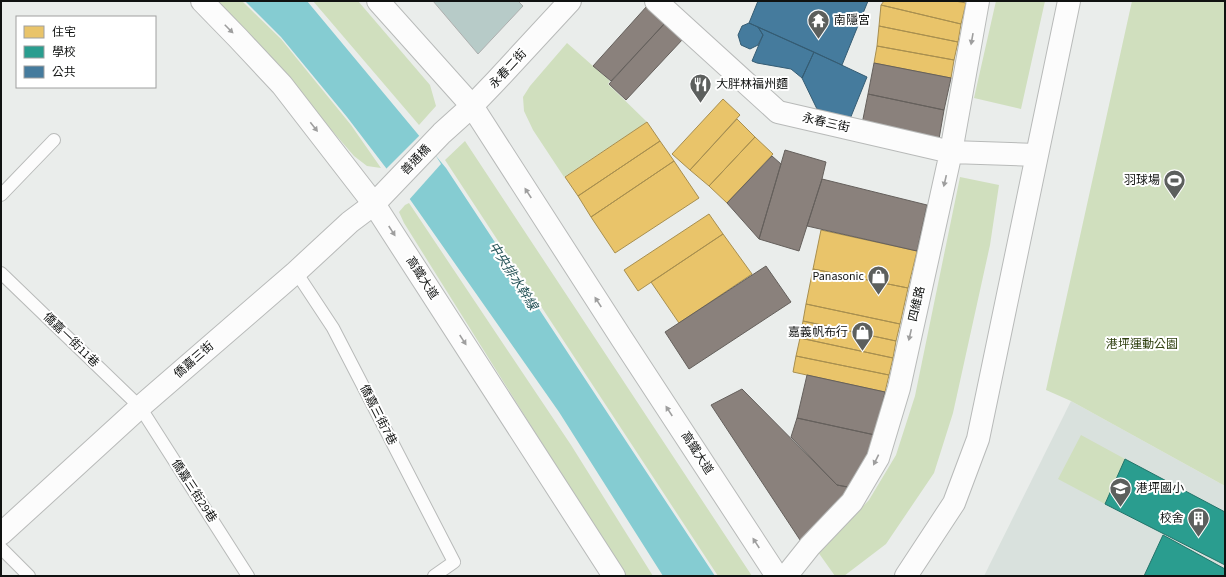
<svg xmlns="http://www.w3.org/2000/svg" width="1226" height="577" font-family="'Source Sans 3','Noto Sans TC',sans-serif">
  <style>
    .built { fill: #d9e1dd }
    .green { fill: #d0dfbe }
    .water { fill: #85ccd2 }
    .pier { fill: #eaedeb }
    .homes { fill: #e9c46a; stroke: #a88f4f }
    .schools { fill: #2a9d8f; stroke: #227369 }
    .public { fill: #457b9d; stroke: #355c73 }
    .industry { fill: #8a817c; stroke: #65605c }
    .building { fill: #b7cbc8; stroke: #adafae }
    .lines { fill: none; stroke-linecap: round; stroke-linejoin: round }
    .service-casing { stroke: #b8bab9; stroke-width: 14 }
    .minor-casing { stroke: #b8bab9; stroke-width: 24 }
    .tertiary-casing { stroke: #b8bab9; stroke-width: 24 }
    .service { stroke: #fcfcfc; stroke-width: 12 }
    .minor { stroke: #fcfcfc; stroke-width: 22 }
    .tertiary { stroke: #fcfcfc; stroke-width: 22 }
    .oneway { fill: #9e9e9e }
    .labels { text-anchor: middle; dominant-baseline: central; stroke-width: 4; stroke-linejoin: round; paint-order: stroke }
    .poi-label { font-size: 12px; fill: #101211; stroke: #fff; text-anchor: end }
    .street-label { font-size: 12px; fill: #101211; stroke: #fff }
    .park-label { font-size: 12px; fill: #2e3f0f; stroke: #fff }
    .water-label { font-size: 13px; font-style: italic; fill: #275458; stroke: #fff }
  </style>
  <rect width="100%" height="100%" fill="#eaedeb"/>
  <path class="built" d="M1071,401L1225,486V576H984Z"/>
  <path class="green" d="M214,1H242L281,39L351,125L381,168L367,166L354,156L251,37Z
    M313,1H358L430,85L436,106L419,125Z
    M996,1H1045L1021,109L974,98Z
    M1132,1H1225V486L1071,401L1046,390Z
    M567,43L610,81L608,84L647,122L564,177L533,130L524,111L523,97L530,86Z
    M465,141L752,576H718L445,160Z
    M960,177L999,185L990,245L953,413L934,473L886,544L844,576H835L818,552L869,500L896,455L915,396Z
    M409,203L571,445L653,576H625L404,223L399,212L405,205Z
    M1081,435L1125,459L1105,504L1058,479Z"/>
  <path class="water" d="M245,1H307L446,168L715,576H663L559,412L409,198L347,117L281,37Z"/>
  <path class="pier" d="M420,135L431,148L441,164L408,201L385,170Z"/>
  <path class="homes" d="M884,1H955L966,3L961,24L881,5Z
    M881,5L961,24L958,42L879,26Z
    M879,26L958,42L954,60L877,46Z
    M877,46L954,60L951,78L874,63Z
    M723,99L740,115L690,170L672,154Z
    M737,119L755,137L709,186L690,170Z
    M647,122L660,141L578,196L565,177Z
    M755,137L773,154L727,203L709,186Z
    M660,141L674,161L591,217L578,196Z
    M674,161L699,198L615,253L591,217Z
    M709,214L723,234L638,291L624,270Z
    M821,230L917,251L908,288L813,269Z
    M723,234L752,274L679,323L651,282Z
    M813,269L908,288L900,324L806,304Z
    M806,304L900,324L896,341L803,321Z
    M803,321L896,341L893,358L800,338Z
    M800,338L893,358L889,375L796,356Z
    M796,356L889,375L885,392L793,372Z"/>
  <path class="schools" d="M1125,459L1225,512V565L1105,504Z
    M1163,535L1225,569V576H1144Z"/>
  <path class="public" d="M758,1H868L842,65L749,23Z
    M749,23L758,27L763,35L758,45L750,49L741,45L738,35L742,26Z
    M758,27L814,52L802,78L791,69L757,63L752,61L763,35Z
    M814,52L867,77L850,119L817,109L802,78Z"/>
  <path class="industry" d="M647,6L665,23L611,81L593,66Z
    M665,23L683,39L626,100L609,84Z
    M874,63L951,78L944,110L868,94Z
    M868,94L944,110L939,139L862,124Z
    M785,150L826,162L822,179L799,251L759,239Z
    M772,156L781,164L759,239L727,203Z
    M822,179L927,205L917,251L807,226Z
    M766,266L791,302L689,369L665,332Z
    M807,375L885,392L875,435L797,418Z
    M742,389L837,485L853,488L804,546L711,405Z
    M797,418L875,435L853,488L837,485L791,437Z"/>
  <path class="building" d="M433,1H518L523,6L478,54Z"/>
  <g class="lines">
    <defs>
      <path id="service" d="M1,195L54,140
        M296,272L333,328L454,562L434,576
        M1,273L140,407L248,576
        M1,548L29,576"/>
      <path id="minor" d="M656,1L778,112L951,152L1036,155
        M1,534L140,407L296,272L350,222L374,204L442,133L472,106L496,81L570,1
        M786,576L810,546L852,502L878,458L899,388L951,152L978,1"/>
      <path id="tertiary" d="M202,1L238,38L282,85L374,204L614,576
        M378,1L472,106L622,339L777,576
        M906,576L954,503L978,439L1069,1"/>
    </defs>
    <use href="#service" class="service-casing"/>
    <use href="#minor" class="minor-casing"/>
    <use href="#tertiary" class="tertiary-casing"/>
    <use href="#service" class="service"/>
    <use href="#minor" class="minor"/>
    <use href="#tertiary" class="tertiary"/>
  </g>
  <defs><path id="oneway-solid" d="M-6-.8H1V-3.2L6.5 0L1 3.2V.8H-6Z"/></defs>
  <g class="oneway">
    <use href="#oneway-solid" transform="translate(229 29) rotate(45)"/>
    <use href="#oneway-solid" transform="translate(972 39) rotate(100)"/>
    <use href="#oneway-solid" transform="translate(314 127) rotate(52)"/>
    <use href="#oneway-solid" transform="translate(945 181) rotate(103)"/>
    <use href="#oneway-solid" transform="translate(528 193) rotate(-123)"/>
    <use href="#oneway-solid" transform="translate(392 231) rotate(57)"/>
    <use href="#oneway-solid" transform="translate(598 302) rotate(-123)"/>
    <use href="#oneway-solid" transform="translate(910 335) rotate(103)"/>
    <use href="#oneway-solid" transform="translate(463 340) rotate(57)"/>
    <use href="#oneway-solid" transform="translate(669 411) rotate(-123)"/>
    <use href="#oneway-solid" transform="translate(876 460) rotate(116)"/>
    <use href="#oneway-solid" transform="translate(756 543) rotate(-123)"/>
  </g>
  <defs>
    <symbol id="temple-pin" viewBox="-11 -11 22 30"><path d="M0 17L-7.5 6A9.5 9.5 0 1 1 7.5 6Z" fill="#5c5f5d" stroke="#fff"/><path d="M0-6L5-2H3V0L6.5 2.5H4V6H1.5V3h-3V6H-4V2.5H-6.5L-3 0V-2H-5Z" fill="#fff"/></symbol>
    <symbol id="restaurant-pin" viewBox="-11 -11 22 30"><path d="M0 17L-7.5 6A9.5 9.5 0 1 1 7.5 6Z" fill="#5c5f5d" stroke="#fff"/><path d="M-5-6h1v4h1v-4h1v4h1v-4h1v5L-1.5 .5V6h-2V.5L-5-1ZM5-6V6H3V1.5H1.5Q1.5-4 5-6Z" fill="#fff"/></symbol>
    <symbol id="stadium-pin" viewBox="-11 -11 22 30"><path d="M0 17L-7.5 6A9.5 9.5 0 1 1 7.5 6Z" fill="#5c5f5d" stroke="#fff"/><path d="M0-5a6.5 5 0 1 0 0 10a6.5 5 0 1 0 0-10ZM-3.5-1.8h7v3.6h-7Z" fill="#fff"/></symbol>
    <symbol id="shop-pin" viewBox="-11 -11 22 30"><path d="M0 17L-7.5 6A9.5 9.5 0 1 1 7.5 6Z" fill="#5c5f5d" stroke="#fff"/><path d="M-5-2.5h2.3a2.7 3.5 0 0 1 5.4 0H5L5.5 6h-11ZM-1.5-2.5h3a1.5 2.3 0 0 0-3 0Z" fill="#fff"/></symbol>
    <symbol id="school-pin" viewBox="-11 -11 22 30"><path d="M0 17L-7.5 6A9.5 9.5 0 1 1 7.5 6Z" fill="#5c5f5d" stroke="#fff"/><path d="M0-5L7-2L0 1L-7-2ZM-4 1L0 2.5L4 1V4Q0 6-4 4Z" fill="#fff"/></symbol>
    <symbol id="building-pin" viewBox="-11 -11 22 30"><path d="M0 17L-7.5 6A9.5 9.5 0 1 1 7.5 6Z" fill="#5c5f5d" stroke="#fff"/><path d="M-4-6H4V6H1V3H-1V6H-4ZM-2.5-4.3h1.7v1.8h-1.7ZM.8-4.3h1.7v1.8H.8ZM-2.5-1h1.7V.8h-1.7ZM.8-1h1.7V.8H.8Z" fill="#fff"/></symbol>
  </defs>
  <g fill-rule="evenodd">
    <use href="#temple-pin" x="806" y="8" width="25" height="34"/>
    <use href="#restaurant-pin" x="688" y="72" width="25" height="34"/>
    <use href="#stadium-pin" x="1162" y="168" width="25" height="34"/>
    <use href="#shop-pin" x="866" y="264" width="25" height="34"/>
    <use href="#shop-pin" x="850" y="320" width="25" height="34"/>
    <use href="#school-pin" x="1108" y="476" width="25" height="34"/>
    <use href="#building-pin" x="1186" y="506" width="25" height="34"/>
  </g>
  <g class="labels">
    <g class="poi-label">
      <text x="834" y="20" text-anchor="start">南隱宮</text>
      <text x="716" y="84" text-anchor="start">大胖林福州麵</text>
      <text x="1160" y="180">羽球場</text>
      <text x="864" y="276">Panasonic</text>
      <text x="848" y="332">嘉義帆布行</text>
      <text x="1136" y="488" text-anchor="start">港坪國小</text>
      <text x="1184" y="518">校舍</text>
    </g>
    <g class="street-label">
      <text transform="translate(508 69) rotate(-47)">永春二街</text>
      <text transform="translate(826 123) rotate(13)">永春三街</text>
      <text transform="translate(416 160) rotate(-46)">善通橋</text>
      <text transform="translate(422 278) rotate(57)">高鐵大道</text>
      <text transform="translate(917 304) rotate(-77)">四維路</text>
      <text transform="translate(71 340) rotate(44)">僑嘉一街11巷</text>
      <text transform="translate(194 360) rotate(-41)">僑嘉三街</text>
      <text transform="translate(378 415) rotate(63)">僑嘉三街7巷</text>
      <text transform="translate(697 453) rotate(57)">高鐵大道</text>
      <text transform="translate(194 491) rotate(57)">僑嘉三街29巷</text>
    </g>
    <g class="park-label">
      <text x="1142" y="344">港坪運動公園</text>
    </g>
    <g class="water-label">
      <text transform="translate(513 276) rotate(57)">中央排水幹線</text>
    </g>
  </g>
  <rect width="1226" height="577" fill="none" stroke="#101211" stroke-width="4"/>
  <rect x="16" y="16" width="140" height="72" fill="#ffffff" stroke="#9fa0a0"/>
  <rect x="24" y="26" width="20" height="12" fill="#e9c46a" stroke="#9fa0a0"/>
  <text x="52" y="36" font-size="12" fill="#101211">住宅</text>
  <rect x="24" y="46" width="20" height="12" fill="#2a9d8f" stroke="#9fa0a0"/>
  <text x="52" y="56" font-size="12" fill="#101211">學校</text>
  <rect x="24" y="66" width="20" height="12" fill="#457b9d" stroke="#9fa0a0"/>
  <text x="52" y="76" font-size="12" fill="#101211">公共</text>
</svg>
